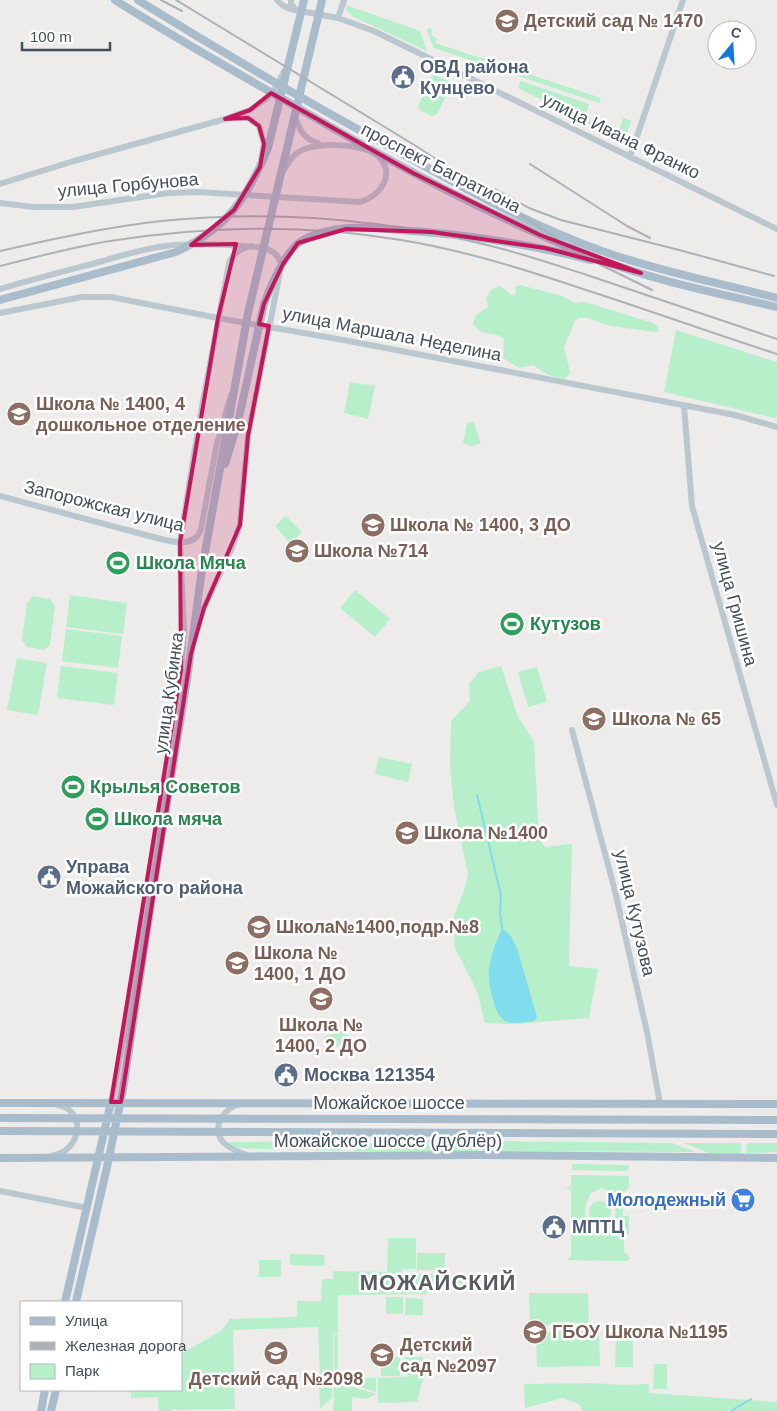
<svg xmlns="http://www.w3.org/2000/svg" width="777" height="1411" font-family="Helvetica,sans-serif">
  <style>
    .green { fill: #b6efc9 }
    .water { fill: #81dced }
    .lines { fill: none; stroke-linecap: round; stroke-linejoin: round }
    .stream { stroke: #81dced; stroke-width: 2 }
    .minor { stroke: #bbc7ce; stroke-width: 6 }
    .major { stroke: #a9bccc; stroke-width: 8 }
    .rail { stroke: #adb1b6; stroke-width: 2 }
    .marked { fill: #c2185b; fill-opacity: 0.2; stroke: #c2185b; stroke-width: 4; stroke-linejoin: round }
    .labels { text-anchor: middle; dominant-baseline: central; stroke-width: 5; stroke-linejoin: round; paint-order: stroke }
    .education-label { font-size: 18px; font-weight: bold; fill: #785e54; stroke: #fff; text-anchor: start }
    .service-label { font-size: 18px; font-weight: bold; fill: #4e5e75; stroke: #fff; text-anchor: start }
    .street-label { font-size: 18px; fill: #435059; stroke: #fff }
    .leisure-label { font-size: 18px; font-weight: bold; fill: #27864d; stroke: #fff; text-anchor: start }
    .shop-label { font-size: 18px; font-weight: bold; fill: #366cbe; stroke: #fff; text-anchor: end }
    .district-label { font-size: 22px; font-weight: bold; letter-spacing: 1px; fill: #585c60; stroke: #fff }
  </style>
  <rect width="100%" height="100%" fill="#eeebeb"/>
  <path class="green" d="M346,5L420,31L427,51L352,16L346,9Z
    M428,28L432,29L431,35L437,38L435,43L601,98L599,103L434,48L427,30Z
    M434,75L449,81L451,85L438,113L432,116L421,111L418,106L431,78Z
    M521,81L589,104L584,122L518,88Z
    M623,118L631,121L624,142L586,123L591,120L620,129Z
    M520,285L562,296L575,303L585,302L653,323L657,326L659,331L654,332L606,325L588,318H578L575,321L564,347L570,372L568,376L564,379L548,375L533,365L519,368L503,358L504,339C493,330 486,339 473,324L476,315L488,307L486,298L491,290L499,286C506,288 508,294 515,296L516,292L515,287Z
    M676,330L777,362V417L775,418L664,392Z
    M350,382L375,386L368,419L344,413Z
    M473,421L481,443L472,446L463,444L467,423Z
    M286,516L302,532L290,543L275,526Z
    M355,590L390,619L375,637L340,608Z
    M70,595L127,603L123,634L66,627Z
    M33,596L50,599L55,606L50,645L44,650L27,647L22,640L27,603Z
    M66,629L122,636L118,668L62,661Z
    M17,658L47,663L38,715L7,710Z
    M61,666L118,673L114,705L57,698Z
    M501,666L518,717L534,742L539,838L545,847L572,844L569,966L598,969L589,1018L515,1024L485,1023L477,991L455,948L453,918L463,894L468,875L454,807L450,767L451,721L470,701L469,684L479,672Z
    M537,667L547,702L528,707L518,672Z
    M379,757L412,764L408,782L375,774Z
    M344,1030L350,1039L330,1050L324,1037Z
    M478,1140V1151H351L377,1141Z
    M365,1141L341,1151L240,1148L234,1147L226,1142Z
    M482,1141L672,1143L695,1152L482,1151Z
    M684,1143H742L741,1153H709Z
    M747,1143H777V1152L746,1153Z
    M572,1164L629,1165L628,1171L572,1170Z
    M571,1175L629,1176V1188L613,1203L610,1191L601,1188L591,1193C587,1202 580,1215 590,1222C591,1232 597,1235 606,1231L607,1232L616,1214L615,1204L625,1197L628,1201V1206H623V1216H629V1234H624V1251L630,1258L627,1261L567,1260L571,1256V1191L566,1187H571Z
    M589 1212a11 11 0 1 1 22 0a11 11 0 1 1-22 0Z
    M388,1238H416V1269H402V1273L471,1275L470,1290L425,1289L427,1294L338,1295V1333L333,1334V1375L320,1376L318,1327L233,1330L235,1409L179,1410L173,1409L171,1411H158V1397L131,1398V1390H181V1354L221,1331L230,1319L297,1317V1301H321L322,1279H333L334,1271L387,1272Z
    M417,1253H445V1270H417Z
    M290,1254L325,1255L324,1266L290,1265Z
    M259,1260H281V1277H259Z
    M529,1293H588L589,1324L530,1325Z
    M386,1297H403V1314H386Z
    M406,1298L423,1299V1315H405Z
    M599,1331L600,1366L537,1367L536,1332Z
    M338,1334V1378H376V1392L334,1379V1335Z
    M616,1334H633V1367H615Z
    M381,1357H400V1376H381Z
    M404,1357H423V1375H426L421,1385L417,1402L378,1403V1378L416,1376L404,1375Z
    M654,1364H667V1389H653Z
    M332,1377V1398L320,1409L319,1378Z
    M334,1381L376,1394L366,1399L352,1397V1411H333Z
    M593,1383L622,1385L649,1384V1393L777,1402V1411H582L580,1405L563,1398L525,1408L524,1384Z"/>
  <path class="water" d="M502,928L511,936L517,948L537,1017L534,1021C526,1022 515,1024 507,1022C499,1019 497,1011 494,1003C484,970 490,958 502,928Z"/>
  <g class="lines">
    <path class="stream" d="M477,795L501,895L500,912L502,928
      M731,1411L751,1399"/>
    <path class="minor" d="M277,0L282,5L290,9L338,18L374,31L777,229
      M291,0V4L296,10
      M338,18L344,0
      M295,116C299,130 304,139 318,143
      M236,117L248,118L259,126L264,144L261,159
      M630,157L683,0
      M0,184L74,161L225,119L250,110L267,98L277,86L284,71
      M0,203L34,207H73L168,193L198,192L360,202C380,196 397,174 378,156C364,143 312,141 297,153C291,157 287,165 283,171
      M0,289C34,279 69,270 103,261C126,254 150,247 174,245C197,244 220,244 243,246C258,247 280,247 281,267L248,436L240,525L232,548L204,608L196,631
      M0,313L82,297H111L218,318L349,341L735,415L777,427
      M684,406L692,506L777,805
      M0,496L153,537C170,541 194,550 201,529L217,443L231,395
      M572,730L615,891L647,1032L660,1104
      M111,1102L126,1024L181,670L184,630L180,542L200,417L229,263C233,253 240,248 252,246
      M240,1104C223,1108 210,1129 224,1143C231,1150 240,1152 249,1156
      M51,1156C56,1155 62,1153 66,1150C83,1136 81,1110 58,1105
      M0,1191L87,1208"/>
    <path class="major" d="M115,0C169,34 225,66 281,98C383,158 488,216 598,259C656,281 717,293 777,307
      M138,0C223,53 311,104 399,152C464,188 531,226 602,251C659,271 719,283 777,298
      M0,300L176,252C227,228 247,199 268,148L304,0
      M225,464L238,422L264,304C270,287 285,252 300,242C332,222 376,228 412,231C473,235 532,245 591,260
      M0,1103L777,1104
      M0,1118L777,1120
      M0,1131L777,1134
      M0,1158L478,1155L777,1158
      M65,1302L111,1102
      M76,1302L107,1167L123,1090L156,871L187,680L202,569L248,313L322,0
      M41,1411L45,1390
      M51,1411L56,1390"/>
    <path class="rail" d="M161,0L182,11
      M176,0L416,146L583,256L652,290
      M530,164L627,226L650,238
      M495,189L529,208L561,220L683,251L774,276
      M0,251C53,239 107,227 161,221C271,210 384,219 491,246C524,254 555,265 587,275C651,296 714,318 777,339
      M0,266C36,257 73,247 110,241C205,226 306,224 401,240C463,250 523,269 583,289C648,310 712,333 777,354"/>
  </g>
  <path class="marked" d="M271,93L413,173L540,235L641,273L545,248L432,232L346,229L298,243L283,264L264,304L259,324L269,326L248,436L240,525L204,608L191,654L123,1090L121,1102H111L181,670L180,542L218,318L236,244L191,245L234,210L260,167L264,144L259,126L248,118L225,119L250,110Z"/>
  <defs>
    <symbol id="school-disc" viewBox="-11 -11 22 22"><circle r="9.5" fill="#8d6e63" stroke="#fff"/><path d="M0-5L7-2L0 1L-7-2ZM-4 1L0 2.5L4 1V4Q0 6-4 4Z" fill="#fff"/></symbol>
    <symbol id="civic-disc" viewBox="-11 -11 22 22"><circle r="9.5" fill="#5c6f8a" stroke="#fff"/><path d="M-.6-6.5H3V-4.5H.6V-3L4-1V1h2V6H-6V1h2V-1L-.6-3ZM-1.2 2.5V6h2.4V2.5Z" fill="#fff"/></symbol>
    <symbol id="stadium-disc" viewBox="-11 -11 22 22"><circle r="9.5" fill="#2e9e5b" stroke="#fff"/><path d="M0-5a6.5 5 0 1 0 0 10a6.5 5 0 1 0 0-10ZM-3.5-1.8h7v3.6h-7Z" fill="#fff"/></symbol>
    <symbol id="supermarket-disc" viewBox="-11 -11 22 22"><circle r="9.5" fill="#3f7fe0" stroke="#fff"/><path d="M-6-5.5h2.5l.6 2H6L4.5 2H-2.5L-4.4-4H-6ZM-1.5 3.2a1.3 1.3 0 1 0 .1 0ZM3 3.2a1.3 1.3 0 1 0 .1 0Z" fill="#fff"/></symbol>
  </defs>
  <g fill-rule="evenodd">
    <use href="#school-disc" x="493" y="7" width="28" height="28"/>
    <use href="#civic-disc" x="389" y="63" width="28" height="28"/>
    <use href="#school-disc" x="5" y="400" width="28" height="28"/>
    <use href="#school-disc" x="359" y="511" width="28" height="28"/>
    <use href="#school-disc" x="283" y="537" width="28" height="28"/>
    <use href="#stadium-disc" x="104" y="549" width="28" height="28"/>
    <use href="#stadium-disc" x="498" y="610" width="28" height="28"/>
    <use href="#school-disc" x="580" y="705" width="28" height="28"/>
    <use href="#stadium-disc" x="59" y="773" width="28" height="28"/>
    <use href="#stadium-disc" x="83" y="805" width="28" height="28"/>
    <use href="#school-disc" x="393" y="819" width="28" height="28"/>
    <use href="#civic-disc" x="35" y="863" width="28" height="28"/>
    <use href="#school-disc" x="245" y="913" width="28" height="28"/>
    <use href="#school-disc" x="223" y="949" width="28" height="28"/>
    <use href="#school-disc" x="307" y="985" width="28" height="28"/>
    <use href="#civic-disc" x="272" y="1061" width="28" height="28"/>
    <use href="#supermarket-disc" x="729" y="1186" width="28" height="28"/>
    <use href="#civic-disc" x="540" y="1213" width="28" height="28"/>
    <use href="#school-disc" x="521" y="1318" width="28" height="28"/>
    <use href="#school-disc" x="262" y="1339" width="28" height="28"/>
    <use href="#school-disc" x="368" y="1341" width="28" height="28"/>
  </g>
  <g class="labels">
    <g class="education-label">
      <text x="524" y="21">Детский сад № 1470</text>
      <text x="36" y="404">Школа № 1400, 4<tspan x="36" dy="21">дошкольное отделение</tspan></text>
      <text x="390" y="525">Школа № 1400, 3 ДО</text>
      <text x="314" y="551">Школа №714</text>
      <text x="612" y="719">Школа № 65</text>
      <text x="424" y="833">Школа №1400</text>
      <text x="276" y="927">Школа№1400,подр.№8</text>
      <text x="254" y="953">Школа №<tspan x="254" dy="21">1400, 1 ДО</tspan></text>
      <text x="321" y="1025" text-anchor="middle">Школа №<tspan x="321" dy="21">1400, 2 ДО</tspan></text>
      <text x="552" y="1332">ГБОУ Школа №1195</text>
      <text x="400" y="1345">Детский<tspan x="400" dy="21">сад №2097</tspan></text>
      <text x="276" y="1379" text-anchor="middle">Детский сад №2098</text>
    </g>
    <g class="service-label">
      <text x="420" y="67">ОВД района<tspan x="420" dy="21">Кунцево</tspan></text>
      <text x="66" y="867">Управа<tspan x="66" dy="21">Можайского района</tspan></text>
      <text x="304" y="1075">Москва 121354</text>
      <text x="572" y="1227">МПТЦ</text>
    </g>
    <g class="street-label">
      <text transform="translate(621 136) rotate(26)">улица Ивана Франко</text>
      <text transform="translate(441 168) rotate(27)">проспект Багратиона</text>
      <text transform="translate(128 185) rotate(-5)">улица Горбунова</text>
      <text transform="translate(392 334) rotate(11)">улица Маршала Неделина</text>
      <text transform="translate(104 506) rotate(14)">Запорожская улица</text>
      <text transform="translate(735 604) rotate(75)">улица Гришина</text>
      <text transform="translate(169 693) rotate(-82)">улица Кубинка</text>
      <text transform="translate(635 913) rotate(77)">улица Кутузова</text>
      <text x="389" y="1103">Можайское шоссе</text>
      <text x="388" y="1141">Можайское шоссе (дублёр)</text>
    </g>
    <g class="leisure-label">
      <text x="136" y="563">Школа Мяча</text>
      <text x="530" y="624">Кутузов</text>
      <text x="90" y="787">Крылья Советов</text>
      <text x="114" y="819">Школа мяча</text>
    </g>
    <g class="shop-label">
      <text x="726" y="1200">Молодежный</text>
    </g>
    <g class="district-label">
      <text x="438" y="1282">МОЖАЙСКИЙ</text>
    </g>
  </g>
  <rect x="20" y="1301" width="162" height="90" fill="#ffffff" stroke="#b4b9bd"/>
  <rect x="30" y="1317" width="25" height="8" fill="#a9bccc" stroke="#b4b9bd"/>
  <text x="65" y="1326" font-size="15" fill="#435059">Улица</text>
  <rect x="30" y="1342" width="25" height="8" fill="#adb1b6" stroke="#b4b9bd"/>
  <text x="65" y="1351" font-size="15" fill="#435059">Железная дорога</text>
  <rect x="30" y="1364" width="25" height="15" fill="#b6efc9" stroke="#b4b9bd"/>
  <text x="65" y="1376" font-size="15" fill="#435059">Парк</text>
  <g transform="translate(732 45) rotate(18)"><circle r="24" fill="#ffffff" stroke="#b4b9bd"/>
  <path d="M0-4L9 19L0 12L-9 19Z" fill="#1377df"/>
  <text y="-8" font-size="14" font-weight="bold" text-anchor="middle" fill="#435059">С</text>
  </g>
  <path d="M22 42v8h88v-8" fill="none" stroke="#435059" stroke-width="2.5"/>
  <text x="30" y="42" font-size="15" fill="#435059" stroke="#ffffff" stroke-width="4" paint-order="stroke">100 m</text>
</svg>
